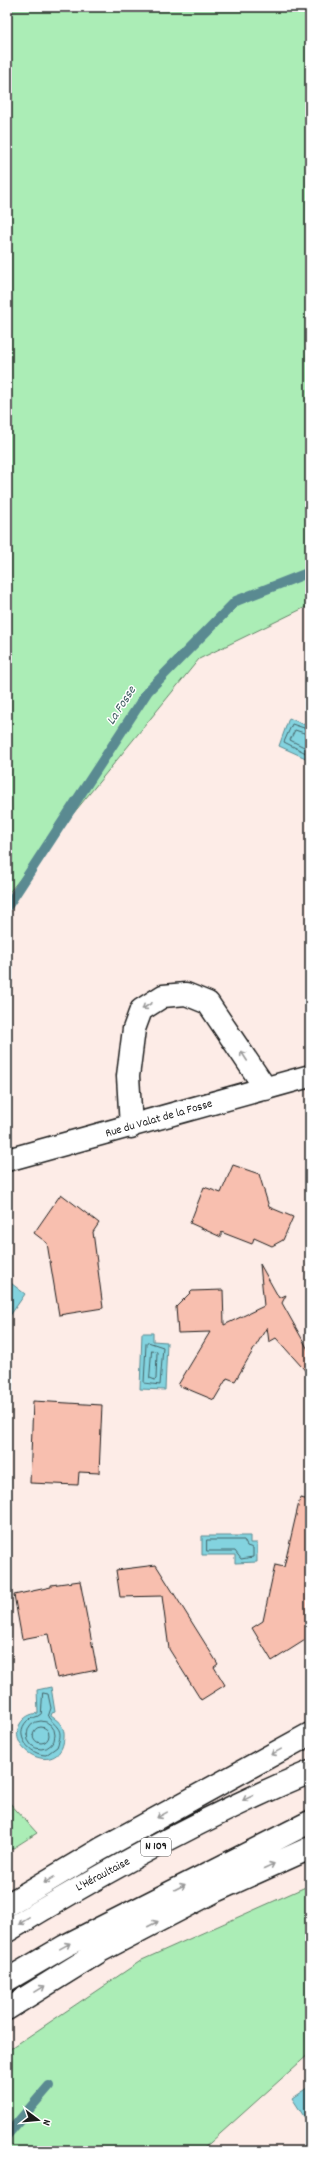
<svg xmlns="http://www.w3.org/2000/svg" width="317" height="2158" font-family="Dekko,sans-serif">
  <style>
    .green { fill: #abedb6; stroke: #648469 }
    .water { fill: #83d3df; stroke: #5a8a91 }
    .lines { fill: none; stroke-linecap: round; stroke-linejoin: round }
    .shore { stroke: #45656a; stroke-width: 1 }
    .stream { stroke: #5a8a91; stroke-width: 10 }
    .building { fill: #f8bfaf; stroke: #1c1c1c }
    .minor-casing { stroke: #1c1c1c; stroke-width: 25 }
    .highway-casing { stroke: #1c1c1c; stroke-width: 25 }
    .minor { stroke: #fff; stroke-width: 22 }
    .highway { stroke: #fff; stroke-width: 22 }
    .oneway { stroke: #999 }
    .labels { text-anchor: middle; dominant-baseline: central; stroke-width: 3; stroke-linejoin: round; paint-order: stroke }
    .shield { fill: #fff; stroke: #606060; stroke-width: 1 }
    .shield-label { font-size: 11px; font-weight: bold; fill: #1c1c1c }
    .street-label { font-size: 12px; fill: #1c1c1c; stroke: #fff }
    .water-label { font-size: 13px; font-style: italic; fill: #405c60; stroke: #fff }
  </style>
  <rect width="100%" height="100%" fill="#fdece7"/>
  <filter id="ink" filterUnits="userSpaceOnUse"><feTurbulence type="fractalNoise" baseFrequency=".025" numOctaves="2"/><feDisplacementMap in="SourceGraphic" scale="8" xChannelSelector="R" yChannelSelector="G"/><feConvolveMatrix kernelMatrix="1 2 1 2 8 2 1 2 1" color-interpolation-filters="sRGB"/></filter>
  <g filter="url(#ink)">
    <path class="green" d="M7,7H310V605L199,659L7,895Z
      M7,1800L37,1833L7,1852Z
      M310,1885V2053L201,2151H7V2051L142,1960Z"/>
    <path class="water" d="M289,718L310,727V760L279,746Z
      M7,1280L25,1294L7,1320Z
      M142,1333H153V1341L167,1342L165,1390L140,1389Z
      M202,1536H250V1543H257V1562L235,1563V1555H202Z
      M51,1687L55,1712L52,1713L51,1716C60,1722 65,1727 64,1738C61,1778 5,1752 20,1724C24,1717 30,1714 38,1713L37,1690Z
      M310,2086V2114L305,2118L292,2098Z"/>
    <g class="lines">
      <path class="shore" d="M310,730L292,724L284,742L310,755
        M310,735L295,730L290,740L310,750
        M148,1342L163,1347L160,1385L144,1383L146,1344Z
        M152,1350L157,1352L156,1379L155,1380L150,1378Z
        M207,1540H244L247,1546L253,1548V1557L241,1559L235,1551H207Z
        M43,1693L48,1694L51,1708L48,1717C58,1729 64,1729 57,1747L46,1755C30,1755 13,1735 27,1721C32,1717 37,1718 41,1714Z
        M27 1735a14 14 0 1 1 28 0a14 14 0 1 1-28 0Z
        M33 1735a8 8 0 1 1 16 0a8 8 0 1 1-16 0Z"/>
      <path class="stream" d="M7,907L148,691L236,601L310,572
        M7,2135L49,2086"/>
    </g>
    <path class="building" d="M233,1165L259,1174L269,1207L293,1217L283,1240L272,1246L254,1238L252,1244L221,1232V1237L190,1223L204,1187L221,1193Z
      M61,1194L99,1223L93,1232L103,1308L59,1315L47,1243L34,1233Z
      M260,1264L279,1298L286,1295L282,1303L310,1353V1376L276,1338L269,1342L267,1327L235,1381L227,1378L214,1400L178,1385L210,1332L178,1333L176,1307L192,1291L223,1290L224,1325L264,1306Z
      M33,1401L102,1405L99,1473L79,1472L78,1485L30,1483Z
      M300,1498L310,1500V1637L272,1661L252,1628L263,1621L275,1565L284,1567Z
      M156,1565L218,1664L214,1667L225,1685L201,1700L169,1649L162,1596L120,1597L116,1570Z
      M80,1581L97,1670L57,1678L48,1634L22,1639L14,1595L51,1587V1585Z"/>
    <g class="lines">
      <defs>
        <path id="minor" d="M131,1127L128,1076L134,1029L141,1010L163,996L186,994L208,1003L266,1089
          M7,1160L310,1076"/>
        <path id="highway" d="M7,1905L101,1849L310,1734
          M7,1931C104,1872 205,1816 310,1772
          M7,1980L65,1946L310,1822
          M7,2009L102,1950L217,1890L310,1848"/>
      </defs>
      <use href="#minor" class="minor-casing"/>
      <use href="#highway" class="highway-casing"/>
      <use href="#minor" class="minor"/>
      <use href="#highway" class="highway"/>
    </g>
    <defs><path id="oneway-shaft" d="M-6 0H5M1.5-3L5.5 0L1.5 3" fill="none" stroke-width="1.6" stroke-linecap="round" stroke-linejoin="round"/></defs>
    <g class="oneway">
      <use href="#oneway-shaft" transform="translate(147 1006) rotate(147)"/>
      <use href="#oneway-shaft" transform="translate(244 1056) rotate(-123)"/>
      <use href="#oneway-shaft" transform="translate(276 1752) rotate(151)"/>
      <use href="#oneway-shaft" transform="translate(248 1798) rotate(155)"/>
      <use href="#oneway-shaft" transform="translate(162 1815) rotate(151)"/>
      <use href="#oneway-shaft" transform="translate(269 1866) rotate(-25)"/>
      <use href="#oneway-shaft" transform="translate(49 1880) rotate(149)"/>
      <use href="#oneway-shaft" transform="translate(180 1887) rotate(-27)"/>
      <use href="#oneway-shaft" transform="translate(24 1921) rotate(149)"/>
      <use href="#oneway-shaft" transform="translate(153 1924) rotate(-27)"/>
      <use href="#oneway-shaft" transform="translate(65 1946) rotate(-29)"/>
      <use href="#oneway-shaft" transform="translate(40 1989) rotate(-32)"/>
    </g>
  </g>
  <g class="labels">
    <rect class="shield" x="141" y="1838" width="30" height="18" rx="3"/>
    <g class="shield-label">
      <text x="156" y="1847">N 109</text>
    </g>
    <g class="street-label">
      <text transform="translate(159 1119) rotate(-16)">Rue du Valat de la Fosse</text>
      <text transform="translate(103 1875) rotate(-28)">L'Héraultaise</text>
    </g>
    <g class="water-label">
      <text transform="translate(122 706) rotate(-57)">La Fosse</text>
    </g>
  </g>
  <rect width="317" height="2158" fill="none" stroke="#fff" stroke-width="24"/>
  <rect x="12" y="12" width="293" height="2134" fill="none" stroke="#1c1c1c" stroke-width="1.5" filter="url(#ink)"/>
  <g transform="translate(38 2120) rotate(106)" stroke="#ffffff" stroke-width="3" paint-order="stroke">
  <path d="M0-3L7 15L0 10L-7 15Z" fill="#1c1c1c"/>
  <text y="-6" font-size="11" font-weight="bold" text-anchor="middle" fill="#1c1c1c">N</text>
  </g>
</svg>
